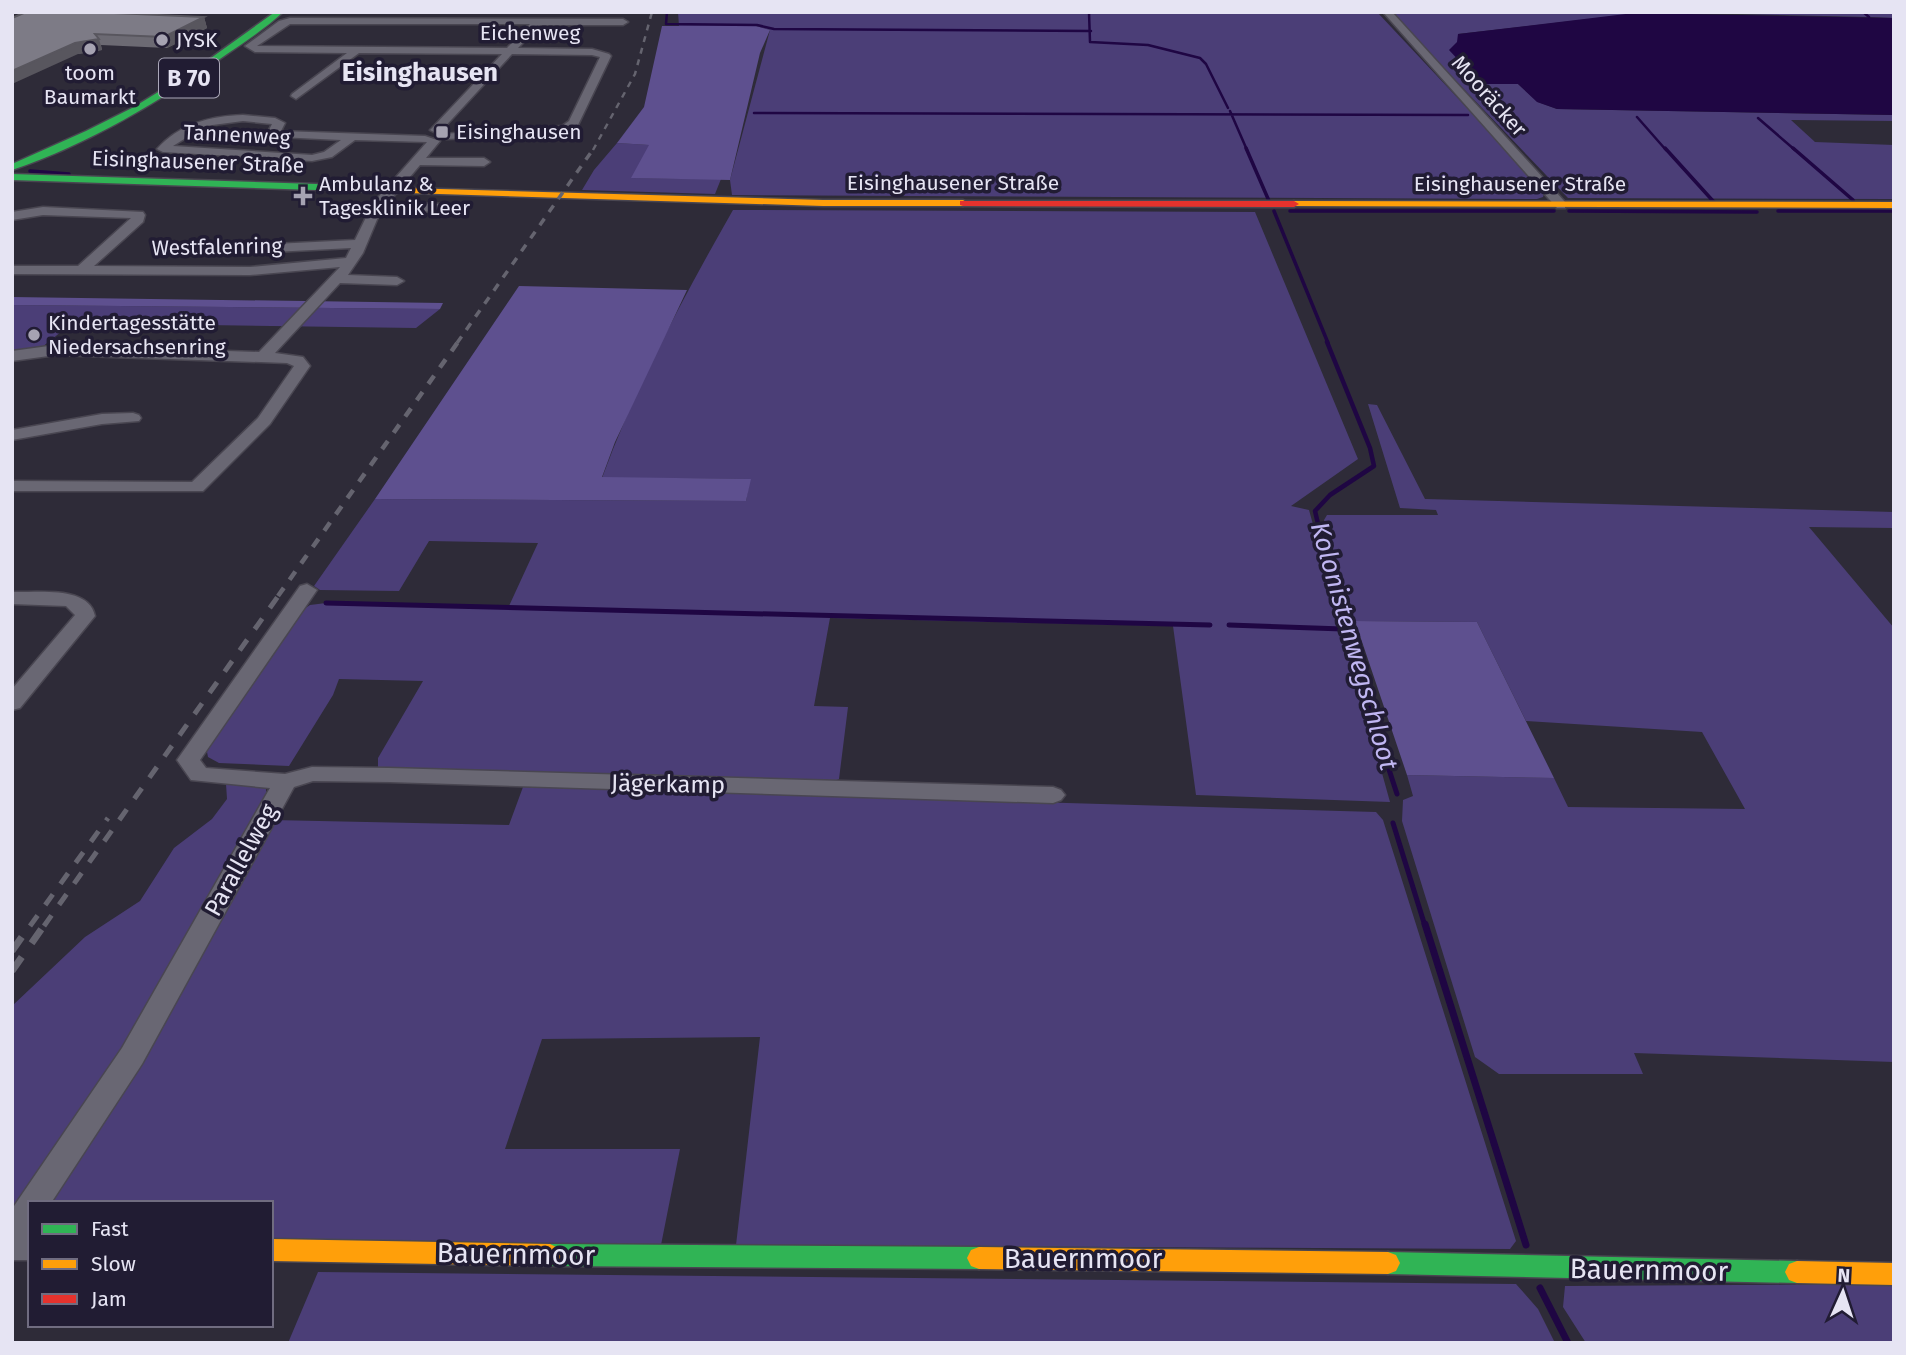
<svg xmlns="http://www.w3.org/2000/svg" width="1906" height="1355" font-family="'Fira Sans',sans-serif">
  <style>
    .green { fill: #4b3e77 }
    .forest { fill: #5e508f }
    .water { fill: #1f0643 }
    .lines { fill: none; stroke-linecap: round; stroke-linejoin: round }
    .stream-far4 { stroke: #1f0643; stroke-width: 2.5 }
    .stream-far3 { stroke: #1f0643; stroke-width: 3.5 }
    .stream-far2 { stroke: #1f0643; stroke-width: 4.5 }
    .stream-far1 { stroke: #1f0643; stroke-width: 5 }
    .stream { stroke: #1f0643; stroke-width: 7 }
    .street-casing { stroke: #494651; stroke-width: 3 }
    .fast-casing { stroke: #494651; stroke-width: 3 }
    .slow-casing { stroke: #494651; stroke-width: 3 }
    .jam-casing { stroke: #494651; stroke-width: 3 }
    .street { fill: #696773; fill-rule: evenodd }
    .fast { fill: #30b455; fill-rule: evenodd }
    .slow { fill: #ff9f0a; fill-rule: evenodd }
    .jam { fill: #e5322d; fill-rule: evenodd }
    .rail-far4 { stroke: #65646f; stroke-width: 2.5; stroke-dasharray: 6 6; stroke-linecap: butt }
    .rail-far3 { stroke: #65646f; stroke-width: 3.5; stroke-dasharray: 8 8; stroke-linecap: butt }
    .rail-far2 { stroke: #65646f; stroke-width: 4.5; stroke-dasharray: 10 10; stroke-linecap: butt }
    .rail-far1 { stroke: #65646f; stroke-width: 5; stroke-dasharray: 13 13; stroke-linecap: butt }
    .rail { stroke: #65646f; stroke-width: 7; stroke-dasharray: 17 17; stroke-linecap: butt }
    .wall { fill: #6c6a73 }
    .shaded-wall { fill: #58565e }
    .building { fill: #7d7b86; stroke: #58565e; stroke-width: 2 }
    .poi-dot { fill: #a6a3b2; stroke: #211c33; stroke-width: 2.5 }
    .labels { text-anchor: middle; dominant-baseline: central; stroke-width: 7; stroke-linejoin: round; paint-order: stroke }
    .far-street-label { font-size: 21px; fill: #e6e4f3; stroke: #211c33 }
    .far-poi-label { font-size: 21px; fill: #e6e4f3; stroke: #211c33; text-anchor: start }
    .shield { fill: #211c33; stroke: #aba8b9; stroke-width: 2 }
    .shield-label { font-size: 23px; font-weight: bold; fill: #e6e4f3 }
    .street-label { font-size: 24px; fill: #e6e4f3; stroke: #211c33 }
    .far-district-label { font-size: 26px; font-weight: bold; fill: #e6e4f3; stroke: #211c33 }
    .water-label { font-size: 26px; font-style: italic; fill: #c0b6f2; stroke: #211c33 }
    .near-street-label { font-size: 28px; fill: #e6e4f3; stroke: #211c33 }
  </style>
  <rect width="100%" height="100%" fill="#2e2b38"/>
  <path class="green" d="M678,12H1377L1483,125L1544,194L1543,197L1537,199L732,195L730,180L770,30L756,26H679Z
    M1390,12H1650L1458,34L1477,80L1486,84H1518L1538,102L1557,109L1894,115V121L1791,120L1815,142L1894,145V199L1568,198Z
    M1653,12H1894V18L1869,17Z
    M617,143L650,145L632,178L721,179L715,194L582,190L594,170Z
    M733,210L1255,212L1358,459L1291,506L1309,510L1390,802L1196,795L1173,626L830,618L814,706L848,707L839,779L827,784L378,767V758L423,681L339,679L333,695L289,766L219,763L208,757L206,747L301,611L310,605L326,603L509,606L538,543L429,541L399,591L320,590L314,586L375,499L746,501L750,479L602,478C636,385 684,296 733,210Z
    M12,305L440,309L416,328L72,323L41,348L12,354Z
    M1368,404L1377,405L1425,499L1894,512V528L1809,527L1894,628V1062L1634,1053L1643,1074H1499L1475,1057L1402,821L1403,800L1413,796L1407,775L1554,778L1568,807L1745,809L1702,732L1526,721L1477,622L1355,621L1324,520L1327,515H1438L1436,510L1400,508Z
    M253,783L266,789V798L93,1103L12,1212V1006L85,937L140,901L174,848L212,819L227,799L226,784Z
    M523,787L1376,812L1383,820L1516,1241L1510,1249L736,1245L760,1037L542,1039L505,1149H680L661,1245L271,1241V1203H52L139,1064L272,820L509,825Z
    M318,1272L1516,1284L1538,1309L1555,1343H288Z
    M1894,1284V1343H1586L1563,1307L1565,1286Z"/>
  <path class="forest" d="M662,26H756L770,30L760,53L730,180L631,178L649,145L617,143L644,107Z
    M519,286L687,290L615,442L602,477L751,479L746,501L375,499Z
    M12,297L443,303L440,309L12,305Z
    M1355,621L1477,622L1554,778L1407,775Z"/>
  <path class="water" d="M1634,13L1894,18V115L1557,109L1537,102L1518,84H1486L1477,80L1449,50L1457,42L1458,34Z"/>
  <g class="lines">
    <path class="stream-far4" d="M667,12L666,24L757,25L774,29L1091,31
      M1089,12L1090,42L1148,45L1200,58L1206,64L1228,108
      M1863,12L1869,17
      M1230,111L1247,150
      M754,113L1468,115
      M1637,117L1666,150
      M1758,118L1795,150"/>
    <path class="stream-far3" d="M1246,148L1269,201
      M1665,148L1713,201
      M1793,148L1853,200
      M30,171L69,174
      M1274,211L1328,343
      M1290,211H1554
      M1569,211L1757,212
      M1778,211H1894"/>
    <path class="stream-far2" d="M1327,342L1370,448L1374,466L1330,495L1315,511L1335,596"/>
    <path class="stream-far1" d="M1335,595L1343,629L1397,794
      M326,603L1210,625
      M1229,625L1343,629
      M1393,823L1425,926"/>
    <path class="stream" d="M1425,924L1526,1245
      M1540,1288L1568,1343"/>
    <defs>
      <path id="street" d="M1383,12H1392L1565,202V208H1557Z
        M290,18L623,19L628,22L623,25H540L518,48L592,49L609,54L611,56L578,125L552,135L446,139L440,136L442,134L562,126L569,121L600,57L592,55L512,54L440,132L436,133L430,130L432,128L502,54L359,53L296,99L291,96L292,94L347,53L255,52L245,46L279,21ZM290,24H530L507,48L257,46Z
        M243,115L275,118L285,123L281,131L425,136L440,141L426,158H484L490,162L484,166L420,165L388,203L441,204L447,208L441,212L381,210L363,253L348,275L397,277L404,281L397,285L340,283L275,353L303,357L310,366L270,424L203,491H12V481L192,482L258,418L294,366L287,363L56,355L12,361V351L56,345L259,352L340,267L250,275L12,274V266H78L131,218L43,215L12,220V212L43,207L143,212L145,215L143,222L94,266L250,267L346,258L351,248L254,253L247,249L254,245L355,240L373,203L427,142L355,140L332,157L312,161L163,152L157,149C179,124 210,116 243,115ZM243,121L272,124L268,132L279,137L341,140L324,152L312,155L173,146L205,126Z
        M133,413L139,415L141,418L139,421L102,424L12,440V430L102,414Z
        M307,584L317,590L200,760L206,768L285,774L312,767L389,768L1053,787L1061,790L1065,795L1061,800L1053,803L389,782L313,781L294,787L142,1064L51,1203H30V1260H12V1209L122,1048L270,788L191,780L177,760L300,586Z
        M12,592C36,593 89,585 95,616L20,708L12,710V689L75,615L66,606L12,604Z"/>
      <path id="fast" d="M275,12H283C266,28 246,41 227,54C161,101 89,144 12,170V164L86,131L134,107L197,68Z
        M12,174L408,187L413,190L408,193L12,180Z
        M550,1244L979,1247L987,1250L991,1258L987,1266L979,1269L550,1266L542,1262L538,1255L542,1248Z
        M1388,1252L1797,1261L1805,1264L1809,1272L1805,1280L1797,1283L1388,1274L1380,1271L1376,1263L1380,1255Z"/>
      <path id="slow" d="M405,188L823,200H963L968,203L963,206H823L408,193L403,190Z
        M1294,201L1894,202V208L1291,206V202Z
        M271,1239L550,1244L558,1248L562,1255L558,1262L550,1266L271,1261Z
        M979,1247L1388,1252L1396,1255L1400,1263L1396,1271L1388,1274L979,1269L971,1266L967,1258L971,1250Z
        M1797,1261L1894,1263V1285L1797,1283L1789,1280L1785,1272L1789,1264Z"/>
      <path id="jam" d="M960,201H1294L1299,204L1294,207L963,206L960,205Z"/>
    </defs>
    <use href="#street" class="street-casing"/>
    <use href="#fast" class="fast-casing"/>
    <use href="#slow" class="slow-casing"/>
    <use href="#jam" class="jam-casing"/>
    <use href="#street" class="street"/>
    <use href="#fast" class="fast"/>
    <use href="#slow" class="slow"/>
    <use href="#jam" class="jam"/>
    <path class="rail-far4" d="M593,150L635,74L652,12"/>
    <path class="rail-far3" d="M457,343L594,148"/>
    <path class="rail-far2" d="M278,596L458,342"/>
    <path class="rail-far1" d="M30,926L108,818
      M44,926L279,595"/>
    <path class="rail" d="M12,951L31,924
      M12,971L45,924"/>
  </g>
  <path class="wall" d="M204,17L207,28L167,48L101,45L102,50L78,54L12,18Z"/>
  <path class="shaded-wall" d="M204,17L207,28L167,48L164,37Z
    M99,39L102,50L78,54L12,84V71L75,43Z"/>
  <path class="building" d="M26,12H92L204,17L164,37L95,34L99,39L75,43L12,71V18Z"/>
  <g class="poi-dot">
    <circle cx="162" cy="40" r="7"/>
    <circle cx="90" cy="49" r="7"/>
    <rect x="435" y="125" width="14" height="14" rx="3.5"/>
    <path d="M299.5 185.5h7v7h7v7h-7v7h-7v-7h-7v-7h7z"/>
    <circle cx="34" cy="335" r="7"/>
  </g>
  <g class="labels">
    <g class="far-street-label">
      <text x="530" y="33">Eichenweg</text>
      <text transform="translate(1489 96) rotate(48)">Mooräcker</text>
      <text transform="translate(237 135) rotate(3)">Tannenweg</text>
      <text transform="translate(198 162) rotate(2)">Eisinghausener Straße</text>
      <text x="953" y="183">Eisinghausener Straße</text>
      <text x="1520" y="184">Eisinghausener Straße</text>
      <text transform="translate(217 247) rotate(-1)">Westfalenring</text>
    </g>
    <g class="far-poi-label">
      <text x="176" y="40">JYSK</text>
      <text x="90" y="73" text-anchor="middle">toom<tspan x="90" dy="24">Baumarkt</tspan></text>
      <text x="456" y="132">Eisinghausen</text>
      <text x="319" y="184">Ambulanz &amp;<tspan x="319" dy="24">Tagesklinik Leer</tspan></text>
      <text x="48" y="323">Kindertagesstätte<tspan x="48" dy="24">Niedersachsenring</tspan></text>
    </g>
    <rect class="shield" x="159" y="58.5" width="60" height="39" rx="5"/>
    <g class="shield-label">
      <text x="189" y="78">B 70</text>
    </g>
    <g class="street-label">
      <text transform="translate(668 784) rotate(1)">Jägerkamp</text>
      <text transform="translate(241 860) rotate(-61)">Parallelweg</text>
    </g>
    <g class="far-district-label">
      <text x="420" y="72">Eisinghausen</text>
    </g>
    <g class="water-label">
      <text transform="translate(1354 646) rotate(74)">Kolonistenwegschloot</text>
    </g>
    <g class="near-street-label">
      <text transform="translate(516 1254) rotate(1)">Bauernmoor</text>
      <text x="1083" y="1258">Bauernmoor</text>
      <text transform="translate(1649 1270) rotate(1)">Bauernmoor</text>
    </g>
  </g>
  <rect width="1906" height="1355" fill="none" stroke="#e6e4f3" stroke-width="28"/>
  <rect x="28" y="1201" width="245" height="126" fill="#211c33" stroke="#706c80" stroke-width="2"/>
  <rect x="42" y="1224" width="35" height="10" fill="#30b455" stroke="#706c80" stroke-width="2"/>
  <text x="91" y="1236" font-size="21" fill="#e6e4f3">Fast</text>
  <rect x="42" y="1259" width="35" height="10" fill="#ff9f0a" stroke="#706c80" stroke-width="2"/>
  <text x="91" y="1271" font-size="21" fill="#e6e4f3">Slow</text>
  <rect x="42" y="1294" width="35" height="10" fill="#e5322d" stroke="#706c80" stroke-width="2"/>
  <text x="91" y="1306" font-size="21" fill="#e6e4f3">Jam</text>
  <g transform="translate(1843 1292) rotate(3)" stroke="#211c33" stroke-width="5" paint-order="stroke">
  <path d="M0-5L12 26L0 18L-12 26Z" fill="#e6e4f3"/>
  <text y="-10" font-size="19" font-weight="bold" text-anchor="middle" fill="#e6e4f3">N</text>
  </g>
</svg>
